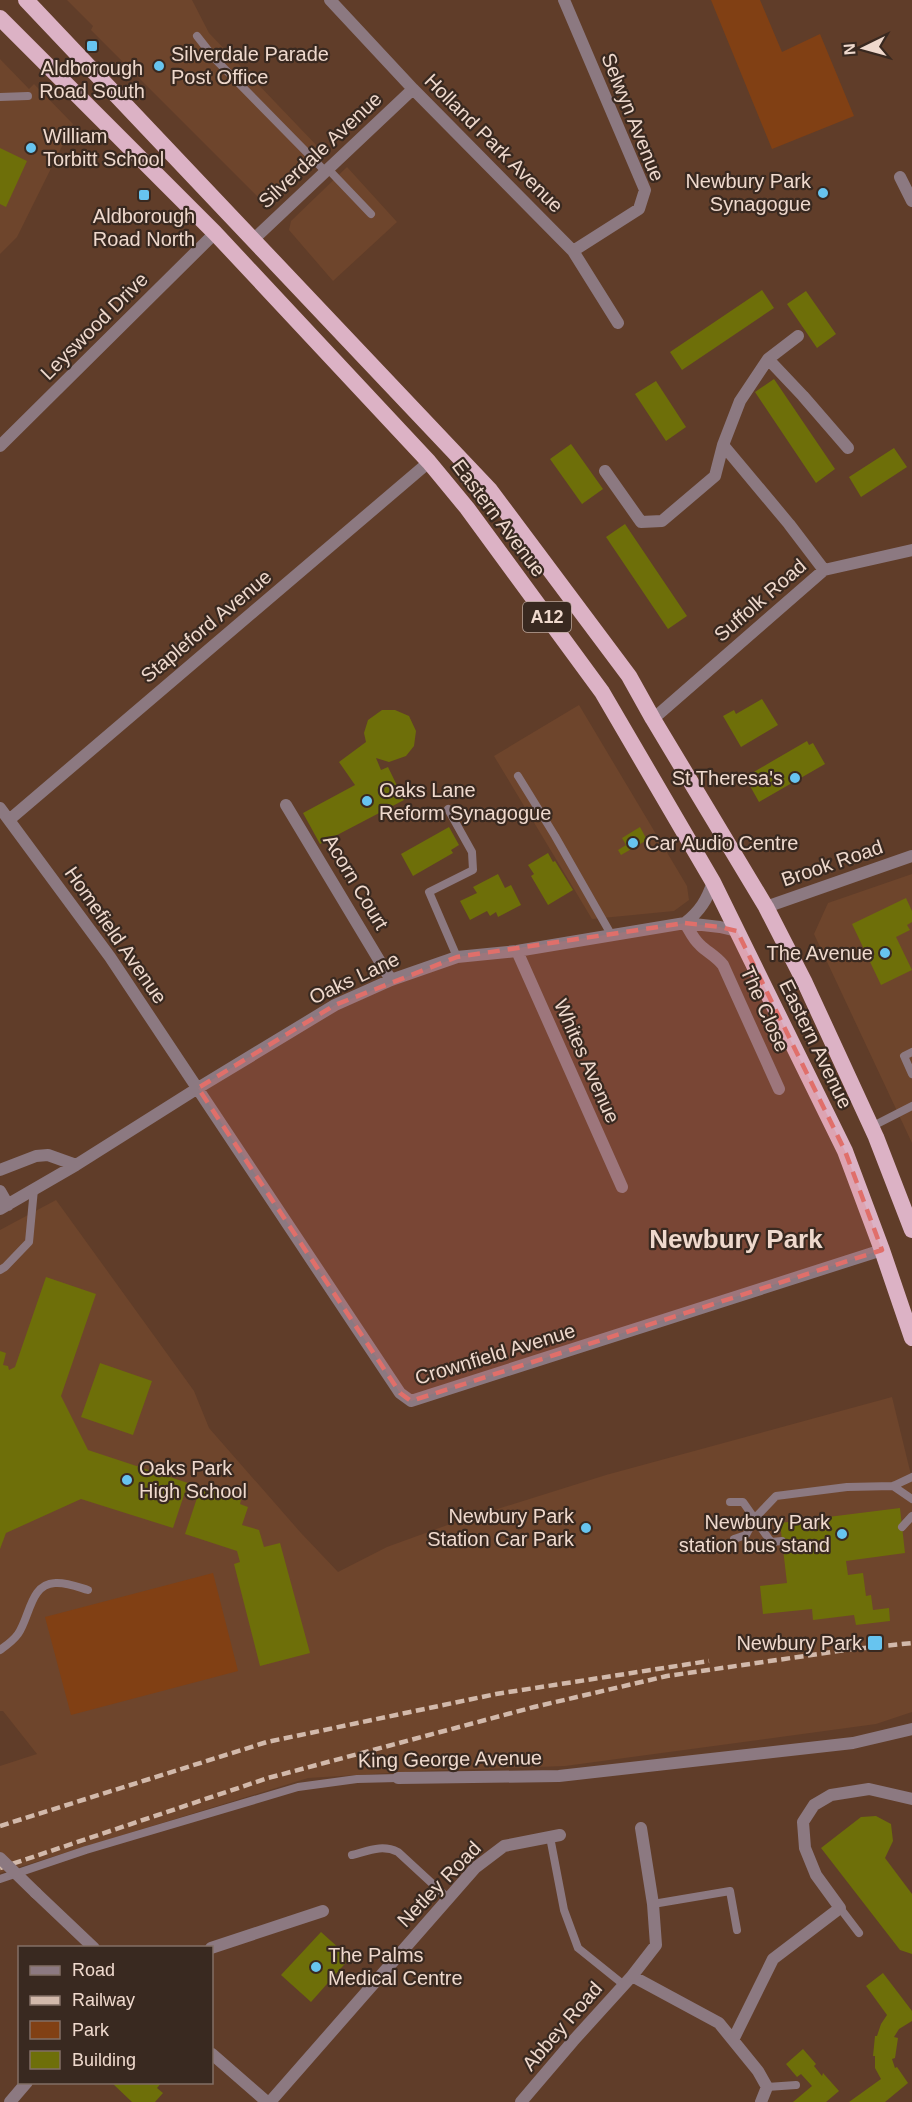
<svg xmlns="http://www.w3.org/2000/svg" width="912" height="2102" font-family="Helvetica,sans-serif">
  <style>
    .built { fill: #6e452c }
    .green { fill: #814014 }
    .building { fill: #6e6f09 }
    .lines { fill: none; stroke-linecap: round; stroke-linejoin: round }
    .service { stroke: #8c7981; stroke-width: 8 }
    .minor { stroke: #8c7981; stroke-width: 12 }
    .tertiary { stroke: #8c7981; stroke-width: 12 }
    .trunk { stroke: #dcb2c5; stroke-width: 16 }
    .rail { stroke: #d2b9ab; stroke-width: 4.5; stroke-dasharray: 9 4.5; stroke-linecap: butt }
    .minor-bridge { stroke: #8c7981; stroke-width: 12 }
    .marked { fill: #e06f6a; fill-opacity: 0.2; stroke: #e06f6a; stroke-width: 4.5; stroke-dasharray: 12 8; stroke-linejoin: round }
    .poi-dot { fill: #67c4ef; stroke: #392920; stroke-width: 2 }
    .labels { text-anchor: middle; dominant-baseline: central; stroke-width: 4.5; stroke-linejoin: round; paint-order: stroke }
    .shield { fill: #392920; stroke: #b8a499; stroke-width: 1.5 }
    .shield-label { font-size: 18px; font-weight: bold; fill: #efd9cd }
    .poi-label { font-size: 20px; fill: #efd9cd; stroke: #392920; text-anchor: start }
    .street-label { font-size: 20px; fill: #efd9cd; stroke: #392920 }
    .district-label { font-size: 26px; font-weight: bold; fill: #efd9cd; stroke: #392920 }
  </style>
  <rect width="100%" height="100%" fill="#603d29"/>
  <path class="built" d="M67,0H192L209,33L319,148L272,197L259,198L91,30L93,26Z
    M0,59L29,89L34,84L73,124L17,237L0,254Z
    M347,167L397,222L333,281L289,230L291,221Z
    M579,705L687,886L689,900L674,911L592,919L494,756Z
    M912,874V1143L814,934L828,903Z
    M56,1200L194,1391L209,1428L301,1533L338,1572L387,1547L453,1523L606,1475L892,1397L912,1479V1712L876,1724L565,1766L422,1771L308,1778L0,1873V1766L37,1754L3,1711H0V1230Z"/>
  <path class="green" d="M711,0H760L782,52L820,34L854,116L772,149Z
    M213,1573L238,1671L71,1715L45,1617Z"/>
  <path class="building" d="M0,148L27,161L6,207L0,204Z
    M762,290L774,308L682,370L670,352Z
    M806,291L836,334L817,348L787,304Z
    M774,379L835,469L816,483L755,392Z
    M656,381L686,427L666,441L635,394Z
    M571,444L603,489L582,504L550,459Z
    M894,448L907,467L861,497L849,477Z
    M625,524L687,616L668,629L606,537Z
    M762,699L778,725L741,747L723,716L734,710L736,714Z
    M382,710H395L409,716L416,731L414,746L406,756L389,762L376,758L381,770L388,767L404,800L320,844L303,813L355,785L339,762L366,742L364,733L368,720Z
    M807,741L809,745L813,743L825,764L759,802L745,777Z
    M449,827L459,845L451,850L453,853L413,876L401,854Z
    M640,827L647,840L621,855L618,850L626,845L622,838Z
    M548,853L553,862L555,861L573,890L548,905L531,876L534,874L528,865Z
    M498,874L505,888L511,885L521,905L498,917L496,912L490,916L487,911L470,920L460,901L477,893L473,887Z
    M906,898L912,911V922L907,925L910,930L896,937L912,970L881,985L852,924Z
    M46,1277L96,1294L61,1396L88,1450L188,1483L173,1528L81,1499L6,1533L0,1549V1351L6,1353L3,1365L8,1366L9,1370L15,1367Z
    M100,1363L152,1381L133,1435L81,1417Z
    M201,1486L241,1500L240,1504L248,1507L242,1525L259,1530L264,1547L280,1543L310,1653L260,1666L234,1564L240,1562L237,1551L185,1534Z
    M900,1508L905,1553L846,1561L848,1575L863,1573L866,1596L871,1595L873,1610L889,1608L890,1621L856,1625L854,1615L813,1620L812,1609L763,1614L760,1586L787,1583L780,1523Z
    M876,1816L891,1824L893,1841L885,1858L912,1894V1954L900,1950L821,1848L861,1817Z
    M321,1932L350,1958L311,2002L281,1975Z
    M883,1973L912,2011V2021L899,2029L894,2037L898,2038L895,2058L892,2059L895,2068L897,2067L908,2083L885,2102H849L881,2079L875,2068V2056H873L875,2036H877L881,2024L887,2015L866,1986Z
    M803,2049L816,2064L814,2066L822,2076L823,2073L839,2091L826,2102H793L812,2086L801,2074L797,2077L786,2064Z
    M111,2082H162L157,2088L163,2093L155,2102H132Z"/>
  <g class="lines">
    <path class="service" d="M197,36L215,59L325,171
      M0,97L28,96
      M328,169L371,214
      M518,776L555,836L612,936
      M448,809L472,852L473,870L429,892L457,957
      M912,1052L904,1056L912,1074
      M871,1127L912,1106
      M0,1270L5,1267L29,1242L34,1189
      M893,1486L912,1499
      M730,1502H743L771,1542L782,1541
      M902,1527L912,1516
      M734,1539L746,1535L755,1518L776,1496L847,1487L893,1486L912,1477
      M0,1650C7,1645 13,1641 18,1634C30,1617 30,1584 55,1583C66,1582 78,1587 88,1590
      M550,1837L564,1910L578,1948L624,1985
      M352,1855C368,1851 382,1844 398,1852L449,1899
      M0,1879L86,1850L298,1787L357,1779L398,1778
      M653,1904L730,1891L737,1930
      M840,1908L859,1933
      M767,2087L796,2085"/>
    <path class="minor" d="M330,0L413,89L573,251L618,323
      M564,0L645,190L639,209L573,251
      M900,177L912,201
      M254,239L413,89
      M768,359L803,396L848,448
      M723,445L789,524L824,570
      M0,446L215,233
      M605,471L641,522L662,521L715,476L723,445L740,401L768,359L798,336
      M653,719L824,570L912,550
      M286,805L391,980
      M0,808L110,957L400,1393L411,1401L882,1250
      M9,820L429,462
      M685,923C690,931 693,939 700,945C707,952 716,956 723,965L779,1089
      M685,923C700,911 707,900 713,882
      M517,951L622,1187
      M0,1170L36,1156L48,1155L76,1165
      M0,1191L8,1205
      M0,1209L76,1165L198,1088L335,1005L391,980L457,957L517,951L685,923L720,927L737,931
      M398,1778L559,1776L853,1743L912,1729
      M36,1893L94,1948
      M211,1948L323,1911
      M632,1976L656,1945L653,1904L641,1828
      M733,2040L773,1959L840,1908L816,1875L805,1848L803,1822L814,1805L831,1795L869,1789L912,1799
      M212,2054L267,2102
      M10,2102L27,2082
      M270,2102L475,1868L504,1846L560,1835
      M521,2102L573,2041L632,1976L719,2023L758,2071L767,2087L761,2102"/>
    <path class="tertiary" d="M766,907L912,856"/>
    <path class="trunk" d="M26,0L490,490L629,676L653,719L766,907L805,983L876,1137L912,1230
      M0,18L215,233L429,462L467,508L602,692L713,882L845,1151L882,1250L912,1338"/>
    <path class="rail" d="M0,1826L267,1742L496,1694L709,1661
      M0,1868L268,1778L534,1707L667,1676L846,1650L912,1643"/>
    <path class="minor-bridge" d="M0,1858L36,1893"/>
  </g>
  <path class="marked" d="M685,923L720,927L737,931L845,1151L882,1250L411,1401L400,1393L198,1088L335,1005L457,957Z"/>
  <g class="poi-dot">
    <rect x="86" y="40" width="12" height="12" rx="3"/>
    <circle cx="159" cy="66" r="6"/>
    <circle cx="31" cy="148" r="6"/>
    <circle cx="823" cy="193" r="6"/>
    <rect x="138" y="189" width="12" height="12" rx="3"/>
    <circle cx="795" cy="778" r="6"/>
    <circle cx="367" cy="801" r="6"/>
    <circle cx="633" cy="843" r="6"/>
    <circle cx="885" cy="953" r="6"/>
    <circle cx="127" cy="1480" r="6"/>
    <circle cx="586" cy="1528" r="6"/>
    <circle cx="842" cy="1534" r="6"/>
    <rect x="867" y="1635" width="16" height="16" rx="3"/>
    <circle cx="316" cy="1967" r="6"/>
  </g>
  <g class="labels">
    <rect class="shield" x="523" y="602" width="48" height="30" rx="4.5"/>
    <g class="shield-label">
      <text x="547" y="617">A12</text>
    </g>
    <g class="poi-label">
      <text x="171" y="54">Silverdale Parade<tspan x="171" dy="23">Post Office</tspan></text>
      <text x="92" y="68" text-anchor="middle">Aldborough<tspan x="92" dy="23">Road South</tspan></text>
      <text x="43" y="136">William<tspan x="43" dy="23">Torbitt School</tspan></text>
      <text x="811" y="181" text-anchor="end">Newbury Park<tspan x="811" dy="23">Synagogue</tspan></text>
      <text x="144" y="216" text-anchor="middle">Aldborough<tspan x="144" dy="23">Road North</tspan></text>
      <text x="783" y="778" text-anchor="end">St Theresa's</text>
      <text x="379" y="790">Oaks Lane<tspan x="379" dy="23">Reform Synagogue</tspan></text>
      <text x="645" y="843">Car Audio Centre</text>
      <text x="873" y="953" text-anchor="end">The Avenue</text>
      <text x="139" y="1468">Oaks Park<tspan x="139" dy="23">High School</tspan></text>
      <text x="574" y="1516" text-anchor="end">Newbury Park<tspan x="574" dy="23">Station Car Park</tspan></text>
      <text x="830" y="1522" text-anchor="end">Newbury Park<tspan x="830" dy="23">station bus stand</tspan></text>
      <text x="862" y="1643" text-anchor="end">Newbury Park</text>
      <text x="328" y="1955">The Palms<tspan x="328" dy="23">Medical Centre</tspan></text>
    </g>
    <g class="street-label">
      <text transform="translate(633 117) rotate(68)">Selwyn Avenue</text>
      <text transform="translate(494 143) rotate(45)">Holland Park Avenue</text>
      <text transform="translate(320 150) rotate(-43)">Silverdale Avenue</text>
      <text transform="translate(94 326) rotate(-45)">Leyswood Drive</text>
      <text transform="translate(499 518) rotate(53)">Eastern Avenue</text>
      <text transform="translate(760 600) rotate(-41)">Suffolk Road</text>
      <text transform="translate(206 626) rotate(-40)">Stapleford Avenue</text>
      <text transform="translate(832 863) rotate(-19)">Brook Road</text>
      <text transform="translate(356 882) rotate(59)">Acorn Court</text>
      <text transform="translate(116 935) rotate(55)">Homefield Avenue</text>
      <text transform="translate(354 978) rotate(-25)">Oaks Lane</text>
      <text transform="translate(765 1009) rotate(66)">The Close</text>
      <text transform="translate(816 1044) rotate(64)">Eastern Avenue</text>
      <text transform="translate(587 1061) rotate(66)">Whites Avenue</text>
      <text transform="translate(495 1354) rotate(-17)">Crownfield Avenue</text>
      <text transform="translate(450 1759) rotate(-1)">King George Avenue</text>
      <text transform="translate(439 1884) rotate(-46)">Netley Road</text>
      <text transform="translate(562 2026) rotate(-49)">Abbey Road</text>
    </g>
    <g class="district-label">
      <text x="736" y="1239">Newbury Park</text>
    </g>
  </g>
  <rect x="18" y="1946" width="195" height="138" fill="#392920" stroke="#826f65" stroke-width="1.5"/>
  <rect x="30" y="1966" width="30" height="9" fill="#8c7981" stroke="#826f65" stroke-width="1.5"/>
  <text x="72" y="1976" font-size="18" fill="#efd9cd">Road</text>
  <rect x="30" y="1996" width="30" height="9" fill="#d2b9ab" stroke="#826f65" stroke-width="1.5"/>
  <text x="72" y="2006" font-size="18" fill="#efd9cd">Railway</text>
  <rect x="30" y="2021" width="30" height="18" fill="#814014" stroke="#826f65" stroke-width="1.5"/>
  <text x="72" y="2036" font-size="18" fill="#efd9cd">Park</text>
  <rect x="30" y="2051" width="30" height="18" fill="#6e6f09" stroke="#826f65" stroke-width="1.5"/>
  <text x="72" y="2066" font-size="18" fill="#efd9cd">Building</text>
  <g transform="translate(864 48) rotate(265)" stroke="#392920" stroke-width="4.5" paint-order="stroke">
  <path d="M0-4.5L10 22L0 15L-10 22Z" fill="#efd9cd"/>
  <text y="-9" font-size="16" font-weight="bold" text-anchor="middle" fill="#efd9cd">N</text>
  </g>
</svg>
